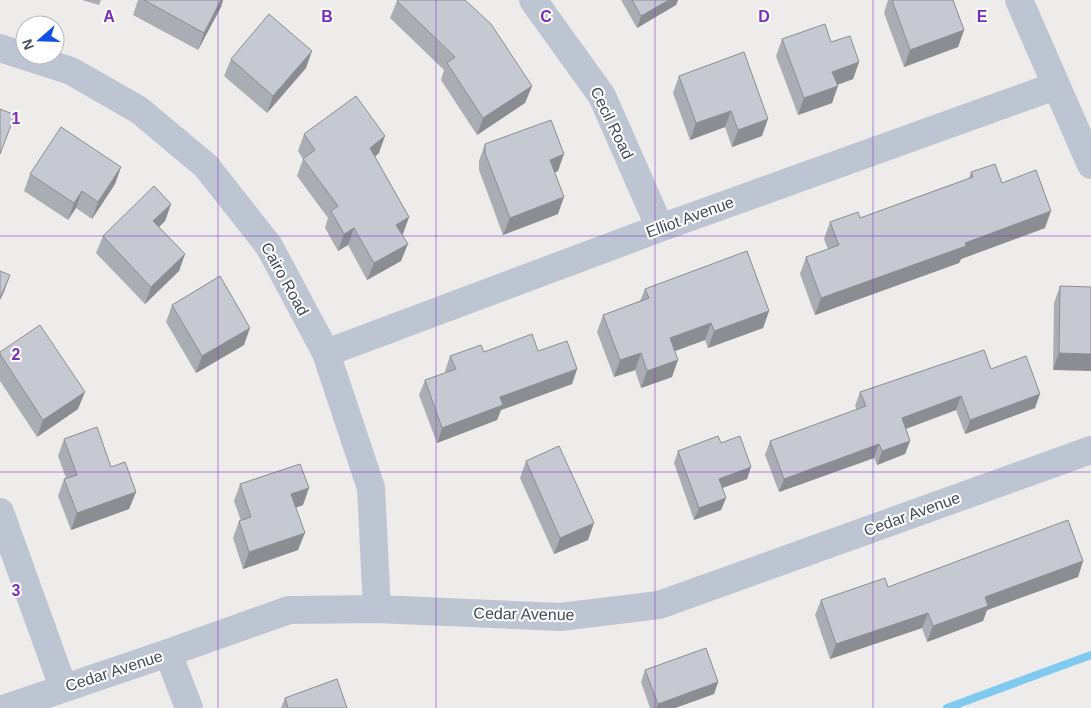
<svg xmlns="http://www.w3.org/2000/svg" width="1091" height="708" font-family="Helvetica,sans-serif">
  <style>
    .lines { fill: none; stroke-linecap: round; stroke-linejoin: round }
    .stream { stroke: #81caef; stroke-width: 8 }
    .minor { stroke: #bdc5d2; stroke-width: 28 }
    .wall { fill: #abadb5 }
    .shaded-wall { fill: #8b8d93 }
    .building { fill: #c7c9d2; stroke: #8b8d93 }
    .grid { fill: none; stroke: #7b2cbf; stroke-width: 1; stroke-opacity: 0.55 }
    .labels { text-anchor: middle; dominant-baseline: central; stroke-width: 4; stroke-linejoin: round; paint-order: stroke }
    .street-label { font-size: 16px; fill: #434c59; stroke: #fff }
    .grid-label { font-size: 16px; text-anchor: middle; font-weight: bold; fill: #7b2cbf; stroke: #fff; stroke-width: 4; stroke-linejoin: round; paint-order: stroke }
  </style>
  <rect width="100%" height="100%" fill="#eeebeb"/>
  <g class="lines">
    <path class="stream" d="M947,708L1091,655"/>
    <path class="minor" d="M533,0L602,96L660,228
      M1019,0L1091,165
      M0,48L71,71L139,110L206,166L269,246L326,353L371,488L377,609
      M326,353L660,228L1055,86
      M0,512L63,687
      M168,653L189,708
      M6,708L168,653L289,610L377,609L560,617L659,605L1091,450"/>
  </g>
  <path class="wall" d="M82,0H101L99,5Z
    M138,0H223L221,7L198,50L133,15Z
    M621,0H678L676,5L637,28Z
    M888,0H953L964,30L958,47L904,67L884,13Z
    M397,1L532,86L525,103L477,135L441,80L444,70L390,18Z
    M782,39L831,42L859,62L853,79L837,85L832,103L798,115L776,56Z
    M744,52L762,136L732,147L725,127L690,140L673,93L679,76Z
    M231,59L306,68L267,113L224,76Z
    M304,134L379,153L375,157L409,217L402,235L401,261L367,280L348,245L338,251L325,228L328,218L297,176L303,159L298,151Z
    M485,144L558,171L555,172L558,214L503,235L479,170V161Z
    M121,167L115,184L92,219L76,208L68,220L24,191L30,174Z
    M971,172L1002,183L1045,228L961,259L959,263L815,315L800,274L806,257L828,249L824,239L830,222L860,218L969,178Z
    M171,204L165,221L159,227L185,254L179,271L145,304L96,253L103,236Z
    M1060,286L1091,287L1053,370L1054,303Z
    M645,289L769,311L763,328L708,348L705,340L675,351L672,377L641,388L635,370L614,377L597,332L603,315L640,301Z
    M172,305L244,345L196,373L166,322Z
    M538,351L577,369L572,384L501,410L497,420L437,443L419,395L425,380L446,373L445,371L450,356L484,352Z
    M0,352L78,409L37,437L0,381Z
    M991,369L1035,408L965,434L956,410L906,429L910,441L905,454L877,465L874,458L779,492L765,455L770,441L857,410L855,406L860,392Z
    M64,439L111,467L136,492L129,509L71,530L58,496L64,479L66,478L58,456Z
    M721,443L751,467L747,479L722,488L726,498L721,510L694,520L674,463L678,451Z
    M526,461L588,540L554,554L520,478Z
    M240,484L303,505L296,508L298,550L243,569L233,538L239,521H241L234,501Z
    M1083,561L1078,577L987,610L983,621L927,642L922,628L830,659L815,615L821,600L888,587Z
    M645,670L718,682L714,694L675,708H650L641,682Z
    M285,698L347,708H281Z"/>
  <path class="shaded-wall" d="M221,0H223L221,7L198,50L204,33Z
    M669,0H678L676,5L637,28L641,16Z
    M964,30L958,47L904,67L910,50Z
    M312,51L306,68L267,113L273,96Z
    M859,62L853,79L826,89L832,72Z
    M532,86L525,103L477,135L483,118Z
    M838,86L832,103L798,115L804,98Z
    M731,111L725,127L690,140L696,123Z
    M768,119L762,136L732,147L738,130Z
    M385,136L379,153L363,165L370,148Z
    M564,154L558,171L544,177L550,160Z
    M121,167L115,184L92,219L98,202Z
    M82,191L76,208L68,220L74,203Z
    M564,197L558,214L503,235L510,218Z
    M171,204L165,221L147,238L153,221Z
    M1051,211L1045,228L961,259L959,263L815,315L821,298L965,243Z
    M409,217L403,234L390,242L396,225Z
    M354,228L348,245L338,251L344,234Z
    M408,244L401,261L367,280L374,263Z
    M185,254L179,271L145,304L151,287Z
    M10,275L4,292L0,300V298Z
    M769,311L763,328L708,348L714,331Z
    M711,323L705,340L664,355L670,338Z
    M250,328L244,345L196,373L202,356Z
    M641,353L635,370L614,377L620,360Z
    M1059,353L1091,354V371L1053,370Z
    M678,360L672,377L641,388L647,371Z
    M577,369L572,384L501,410L497,420L437,443L442,428L500,397Z
    M85,392L78,409L37,437L43,420Z
    M1040,394L1035,408L965,434L970,420Z
    M961,396L956,410L897,432L902,418Z
    M910,441L905,454L877,465L882,451Z
    M879,444L874,458L779,492L784,479Z
    M751,467L747,479L714,491L719,479Z
    M309,488L303,505L285,511L291,494Z
    M136,492L129,509L71,530L77,513Z
    M726,498L721,510L694,520L699,508Z
    M594,523L588,540L554,554L560,538Z
    M305,533L298,550L243,569L249,552Z
    M1083,561L1078,577L987,610L983,621L927,642L933,626L985,597Z
    M928,613L922,628L830,659L836,644Z
    M718,682L714,694L675,708H656L658,704Z"/>
  <path class="building" d="M144,0H221L204,33Z
    M398,0H465L491,24L532,86L483,118L447,63L455,57L397,1Z
    M632,0H669L641,16Z
    M892,0H953L964,30L910,50Z
    M269,14L312,51L273,96L231,59Z
    M825,24L831,42L850,36L859,62L832,72L838,86L804,98L782,39Z
    M744,52L768,119L738,130L731,111L696,123L679,76Z
    M356,96L385,136L370,148L409,217L396,225L408,244L374,263L354,228L344,234L331,211L338,206L303,159L315,150L304,134Z
    M0,109L15,115L0,154Z
    M551,120L564,154L550,160L564,197L510,218L485,153V144Z
    M61,127L121,167L98,202L82,191L74,203L30,174Z
    M995,164L1002,183L1036,170L1051,211L965,243L966,246L821,298L806,257L839,245L830,222L858,212L860,218L973,177L971,172Z
    M154,186L171,204L153,221L185,254L151,287L103,236Z
    M747,251L769,311L714,331L711,323L670,338L678,360L647,371L641,353L620,360L603,315L649,298L645,289Z
    M0,271L10,275L0,298Z
    M220,276L250,328L202,356L172,305Z
    M1060,286L1091,287V354L1059,353Z
    M40,325L85,392L43,420L0,354V352Z
    M532,334L538,351L567,341L577,369L500,397L503,405L442,428L425,380L456,369L450,356L481,345L484,352Z
    M984,350L991,369L1026,356L1040,394L970,420L961,396L902,418L910,441L882,451L879,444L784,479L770,441L866,406L860,392Z
    M97,427L111,467L125,462L136,492L77,513L64,479L77,475L64,439Z
    M718,436L721,443L740,436L751,467L719,479L726,498L699,508L678,451Z
    M559,446L594,523L560,538L526,461Z
    M300,464L309,488L291,494L305,533L249,552L239,521L251,517L240,484Z
    M1068,520L1083,561L985,597L988,606L933,626L928,613L836,644L821,600L885,578L888,587Z
    M706,648L718,682L658,704L645,670Z
    M337,679L347,708H288L285,698Z"/>
  <path class="grid" d="M218,0V708M436,0V708M655,0V708M873,0V708M0,236H1091M0,472H1091"/>
  <g class="labels">
    <g class="street-label">
      <text transform="translate(612 123) rotate(64)">Cecil Road</text>
      <text transform="translate(690 217) rotate(-20)">Elliot Avenue</text>
      <text transform="translate(285 279) rotate(61)">Cairo Road</text>
      <text transform="translate(912 514) rotate(-20)">Cedar Avenue</text>
      <text transform="translate(524 614) rotate(1)">Cedar Avenue</text>
      <text transform="translate(114 671) rotate(-18)">Cedar Avenue</text>
    </g>
  </g>
  <g class="grid-label">
    <text x="109" y="22">A</text>
    <text x="327" y="22">B</text>
    <text x="546" y="22">C</text>
    <text x="764" y="22">D</text>
    <text x="982" y="22">E</text>
    <text x="16" y="124">1</text>
    <text x="16" y="360">2</text>
    <text x="16" y="596">3</text>
  </g>
  <g transform="translate(40 40) rotate(250)"><circle r="24" fill="#ffffff" stroke="#b4b7bd"/>
  <path d="M0-4L9 19L0 12L-9 19Z" fill="#1152e2"/>
  <text y="-8" font-size="14" font-weight="bold" text-anchor="middle" fill="#434c59">N</text>
  </g>
</svg>
